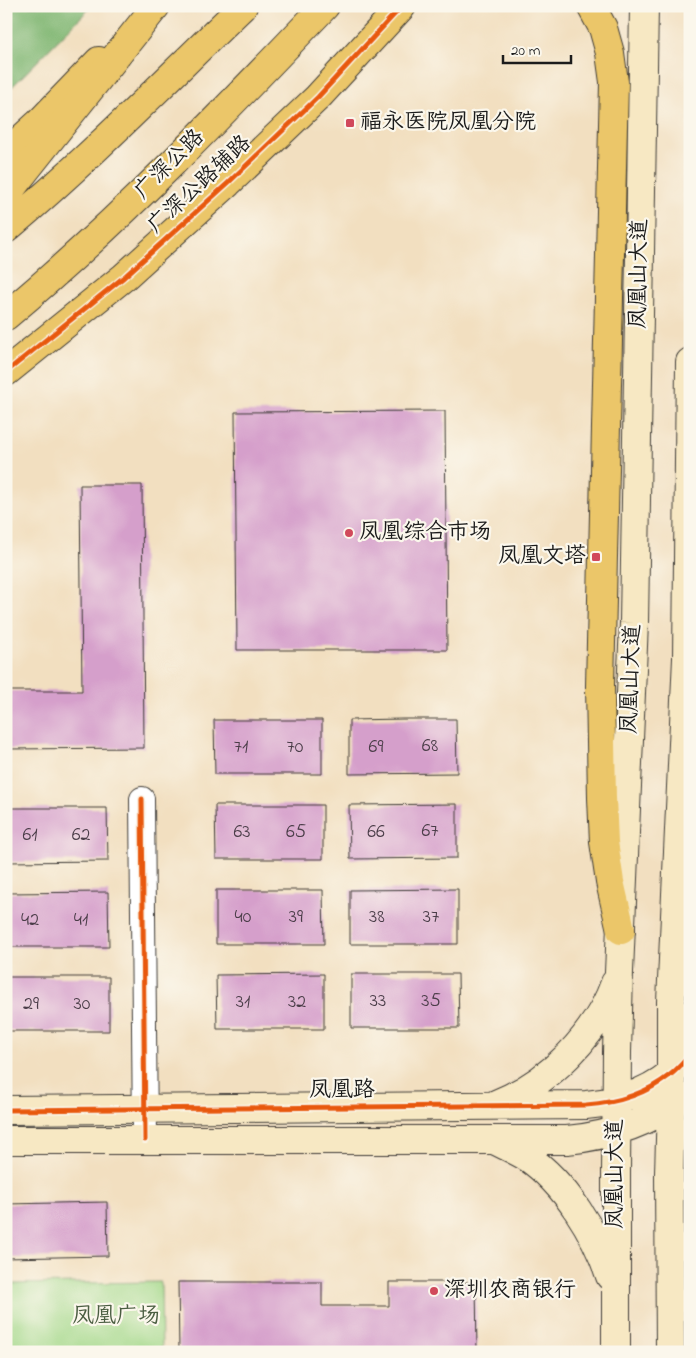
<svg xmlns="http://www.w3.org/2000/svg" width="696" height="1358" font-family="'Indie Flower','LXGW WenKai TC',sans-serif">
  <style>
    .green { fill: #a3d889; stroke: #607a52 }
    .forest { fill: #82b875; stroke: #4f6a48 }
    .building { fill: #d59fcb }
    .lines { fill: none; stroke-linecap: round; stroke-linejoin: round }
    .street-casing { stroke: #3c3935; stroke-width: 26 }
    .secondary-casing { stroke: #3c3935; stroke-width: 30 }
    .primary-casing { stroke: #3c3935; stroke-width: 30 }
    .highway-casing { stroke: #3c3935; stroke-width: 30 }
    .street { stroke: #fff; stroke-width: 24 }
    .secondary { stroke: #f7e8c3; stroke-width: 28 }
    .primary { stroke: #ebc669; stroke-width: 28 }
    .highway { stroke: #ebc669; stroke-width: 28 }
    .cycleway-casing { stroke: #fbf7ec; stroke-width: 8 }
    .cycleway { stroke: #e8590c; stroke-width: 5 }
    .poi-dot { fill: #d1495b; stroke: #fbf7ec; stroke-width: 2 }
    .labels { text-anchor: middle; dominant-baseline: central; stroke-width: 4.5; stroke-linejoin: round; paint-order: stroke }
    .number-label { font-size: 20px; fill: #4a3d48 }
    .poi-label { font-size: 22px; fill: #1c1c1c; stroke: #fbf7ec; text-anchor: start }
    .street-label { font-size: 22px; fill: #1c1c1c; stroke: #fbf7ec }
    .park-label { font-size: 22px; fill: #4b5e42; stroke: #fbf7ec }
  </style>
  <rect width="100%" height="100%" fill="#fbf7ec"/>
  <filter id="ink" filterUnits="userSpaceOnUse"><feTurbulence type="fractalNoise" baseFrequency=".02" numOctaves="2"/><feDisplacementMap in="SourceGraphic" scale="10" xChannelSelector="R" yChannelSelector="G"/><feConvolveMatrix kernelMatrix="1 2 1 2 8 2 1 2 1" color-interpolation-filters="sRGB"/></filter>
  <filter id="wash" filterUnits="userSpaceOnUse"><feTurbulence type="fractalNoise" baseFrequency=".0096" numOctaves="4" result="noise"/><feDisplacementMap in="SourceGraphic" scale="20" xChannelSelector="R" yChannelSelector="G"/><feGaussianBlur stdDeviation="1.12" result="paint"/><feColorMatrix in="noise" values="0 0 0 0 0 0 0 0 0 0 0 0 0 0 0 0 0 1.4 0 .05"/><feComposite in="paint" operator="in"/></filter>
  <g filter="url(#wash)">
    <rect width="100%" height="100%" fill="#f2dfc0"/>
    <path class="green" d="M161,1282L162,1352H6V1284Z"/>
    <path class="forest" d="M6,6H92L6,93Z"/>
    <g id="blocks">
      <path class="building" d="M445,411L447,650H237L235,412Z
        M80,485H142L144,748L6,749V691H82Z
        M403,719H456L457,773L349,774V720Z
        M214,720H322V774H215Z
        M457,804V858L350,859L349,805Z
        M215,805H323V859H216Z
        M6,808H107L108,861L6,862Z
        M458,889V944H350V890Z
        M216,890H323L324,944H216Z
        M108,892L109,947H6V893Z
        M324,974V1029H217L216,975Z
        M351,974H458L459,1028H351Z
        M6,977H109V1031H6Z
        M107,1202L108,1256L6,1258V1204Z
        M178,1282H322V1306H389V1282H476L477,1352H179Z"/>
    </g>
  </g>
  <g filter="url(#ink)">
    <use href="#blocks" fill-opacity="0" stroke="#3c3935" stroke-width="1"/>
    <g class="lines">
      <defs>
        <path id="street" d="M142,799L145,1140"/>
        <path id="secondary" d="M496,1104C549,1083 596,1036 615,983
          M6,1110L586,1105C622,1102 656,1090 681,1064
          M6,1140H567C610,1136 649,1123 683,1097
          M496,1141C506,1146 517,1151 527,1157C565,1183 596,1233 610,1276
          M616,1352V1172L617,1053L619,972L634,623L644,6
          M670,1352L669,1173L671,1105V1002L687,658L690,362"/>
        <path id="primary" d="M591,6L603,28L610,53L614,82L600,686L602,798L604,842L610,882L621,930
          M6,153L41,121L99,61
          M6,372L124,277L228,183L318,97L402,6"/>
        <path id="highway" d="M6,195L156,6
          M6,229C89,159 165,81 243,6
          M6,316C120,221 223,113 325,6"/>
      </defs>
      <use href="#street" class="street-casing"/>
      <use href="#secondary" class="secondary-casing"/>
      <use href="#primary" class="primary-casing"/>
      <use href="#highway" class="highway-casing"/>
      <use href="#street" class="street"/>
      <use href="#secondary" class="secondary"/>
      <use href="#primary" class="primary"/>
      <use href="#highway" class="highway"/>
      <defs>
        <path id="cycleway" d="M6,372L124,277L228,183L318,97L402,6
          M142,799L145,1140
          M6,1110L586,1105C616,1103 646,1094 670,1075C677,1070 683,1062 690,1056"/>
      </defs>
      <use href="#cycleway" class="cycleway-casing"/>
      <use href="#cycleway" class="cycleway"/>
    </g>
  </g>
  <g class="poi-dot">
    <rect x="345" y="118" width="10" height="10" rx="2.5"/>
    <circle cx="349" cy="533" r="5"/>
    <rect x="591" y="552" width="10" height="10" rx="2.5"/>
    <circle cx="434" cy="1291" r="5"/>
  </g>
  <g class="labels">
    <g class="number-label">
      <text x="430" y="746">68</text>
      <text x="241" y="747">71</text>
      <text x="295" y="747">70</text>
      <text x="376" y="747">69</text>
      <text x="430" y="831">67</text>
      <text x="242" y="832">63</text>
      <text x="296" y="832">65</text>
      <text x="376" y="832">66</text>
      <text x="30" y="835">61</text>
      <text x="81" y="835">62</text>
      <text x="243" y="917">40</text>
      <text x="296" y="917">39</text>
      <text x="377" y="917">38</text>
      <text x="431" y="917">37</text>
      <text x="30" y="920">42</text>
      <text x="81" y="920">41</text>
      <text x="378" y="1001">33</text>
      <text x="431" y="1001">35</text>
      <text x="243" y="1002">31</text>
      <text x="297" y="1002">32</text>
      <text x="31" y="1004">29</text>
      <text x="82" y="1004">30</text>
    </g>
    <g class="poi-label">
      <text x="360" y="123">福永医院凤凰分院</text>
      <text x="359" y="533">凤凰综合市场</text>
      <text x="586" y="557" text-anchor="end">凤凰文塔</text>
      <text x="444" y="1291">深圳农商银行</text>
    </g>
    <g class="street-label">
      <text transform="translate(170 165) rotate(-45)">广深公路</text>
      <text transform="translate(200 185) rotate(-43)">广深公路辅路</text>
      <text transform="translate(640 274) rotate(-89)">凤凰山大道</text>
      <text transform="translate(632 679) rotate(-88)">凤凰山大道</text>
      <text x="342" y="1091">凤凰路</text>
      <text transform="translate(616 1174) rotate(-90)">凤凰山大道</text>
    </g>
    <g class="park-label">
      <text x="116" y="1317">凤凰广场</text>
    </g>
  </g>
  <rect width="696" height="1358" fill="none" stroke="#fbf7ec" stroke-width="25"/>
  <path d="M503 55v8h68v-8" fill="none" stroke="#1c1c1c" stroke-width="2.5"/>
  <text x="511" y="55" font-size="15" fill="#1c1c1c" stroke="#fbf7ec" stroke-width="4" paint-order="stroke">20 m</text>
</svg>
